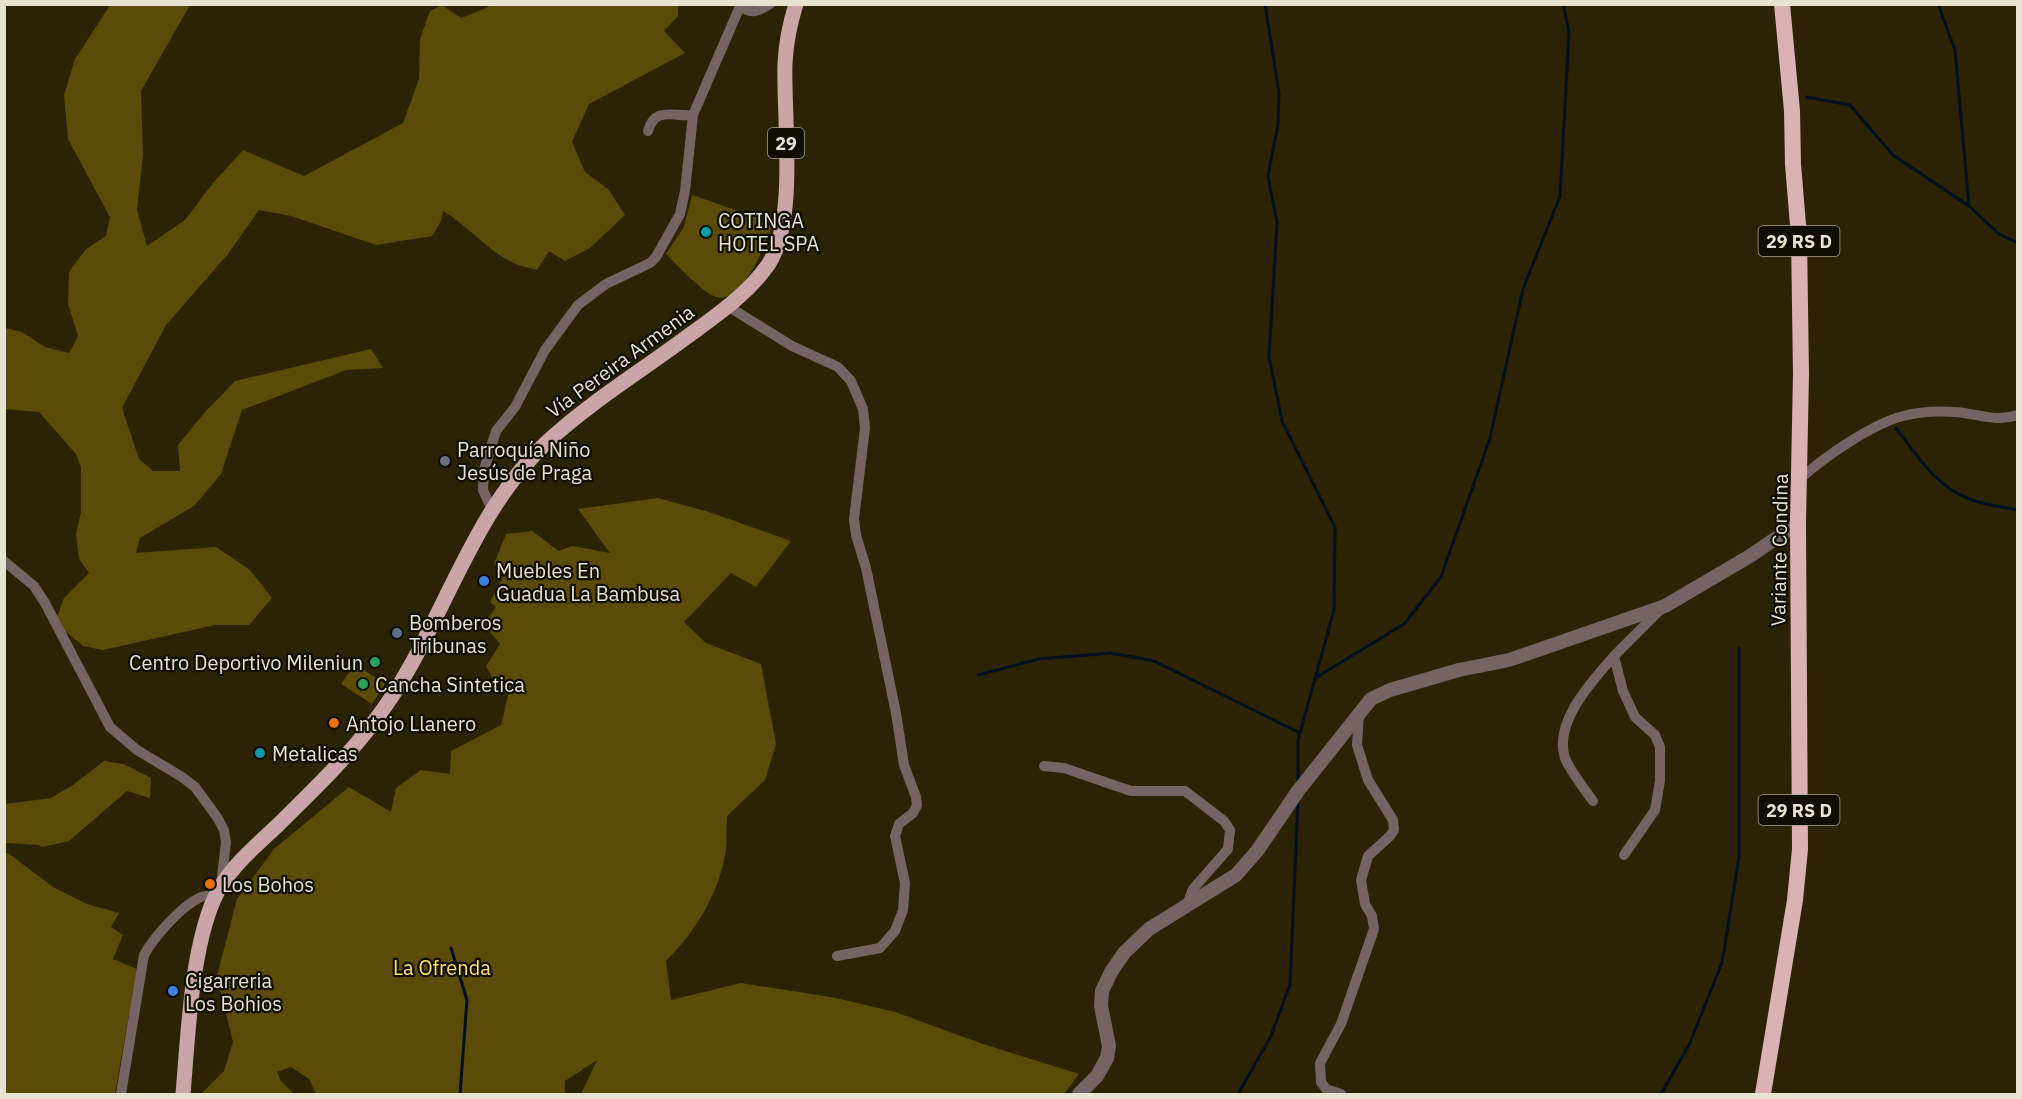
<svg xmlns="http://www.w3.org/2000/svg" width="2022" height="1099" font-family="'IBM Plex Sans',sans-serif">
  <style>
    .green { fill: #5a4b09 }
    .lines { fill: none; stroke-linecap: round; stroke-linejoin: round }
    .stream { stroke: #011020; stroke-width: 3 }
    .minor { stroke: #766465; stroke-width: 10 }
    .tertiary { stroke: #766465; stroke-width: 14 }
    .primary { stroke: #c9a5a7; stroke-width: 15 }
    .trunk { stroke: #dab2b4; stroke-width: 16 }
    .culture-dot { fill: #0f9aa8; stroke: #100d02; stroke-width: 2 }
    .worship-dot { fill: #6b7280; stroke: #100d02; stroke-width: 2 }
    .shop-dot { fill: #3f7fe0; stroke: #100d02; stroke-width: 2 }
    .service-dot { fill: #5c6f8a; stroke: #100d02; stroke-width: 2 }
    .leisure-dot { fill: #2e9e5b; stroke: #100d02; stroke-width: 2 }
    .food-dot { fill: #e8710a; stroke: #100d02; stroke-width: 2 }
    .labels { text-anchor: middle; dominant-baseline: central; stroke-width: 4.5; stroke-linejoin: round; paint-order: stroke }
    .shield { fill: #100d02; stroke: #a7a393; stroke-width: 1.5 }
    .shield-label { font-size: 18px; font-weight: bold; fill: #e8e3d1 }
    .poi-label { font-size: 20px; fill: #e8e3d1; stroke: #100d02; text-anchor: start }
    .street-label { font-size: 20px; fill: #e8e3d1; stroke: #100d02 }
    .park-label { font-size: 20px; fill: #fee173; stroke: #100d02 }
  </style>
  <rect width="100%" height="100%" fill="#2b2303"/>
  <path class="green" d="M110,5H190L141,91L143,155L137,210L147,246L185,220L213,183L243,150L304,176L403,123L419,79L420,39L430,11L442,5L461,18L484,9L491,5H678V16L664,31L685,53L589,104L572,142L585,172L608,189L625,215L590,248L565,261L549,251L537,270C531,268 523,267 518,265C490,254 469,226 443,211L441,221L432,236L376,245L291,216L259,210L228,254L166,325L122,408L139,459L153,471H180L178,445L205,412L235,381L371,349L383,368L346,370L242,410L221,474L194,506L140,538L136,553L216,547L250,570L272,598L249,625H215L103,650L83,646L55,622L64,598L89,573L79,559L76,534L81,512V467L76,454L39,412L5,409V328L22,332L45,347L69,353L78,336L68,304L69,272L86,249L106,236L110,217L68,139L64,95L75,59Z
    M692,195L773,223C766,242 743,305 716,297C702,292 677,265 666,254L684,227Z
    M658,498L709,512L791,541L756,587L731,573L684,622L706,643L761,664L776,744L765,780L727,816C726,827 727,839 726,849C720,892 696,931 666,961L671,1000L741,983L836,998L895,1012L980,1043L1079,1074L1064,1094H581L597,1060L565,1081V1094H316L309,1079L291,1067L277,1072L281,1081L294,1094H201L224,1071L233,1042L217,976L237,899L274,849L349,787L391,812L396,788L421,770L450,774L451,751L501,725L509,692L494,681L486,666L500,644L487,628L482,627L496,607L490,602L503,577L494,564L506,534L532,531L559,551L572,546L610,553L578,509Z
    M355,664L385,684L372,704L341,684Z
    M104,761L123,764L151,778L150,798L127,791L69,841L42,847L38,845L5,843V804L51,798L73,785Z
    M8,853L53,887L87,904L119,913L111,927L123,935L113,959L137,969L115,1094H5L4,854Z"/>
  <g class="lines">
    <path class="stream" d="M1265,4L1279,93L1278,124L1268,176L1277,223L1269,357L1282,421L1335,527L1334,610L1298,740V781
      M1938,4L1955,50L1969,206
      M1807,97L1850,105L1893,155L1969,206L1999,234L2018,243
      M1896,428C1917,456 1937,488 1972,500C1986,505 2003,507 2018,510
      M978,675L1039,659L1111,653L1154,661L1300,733
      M1317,677L1404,624L1441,577L1490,438L1523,289L1560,196L1569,32L1563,4
      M451,948L467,1000L460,1094
      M1238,1094L1270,1038L1290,985L1298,800
      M1661,1094L1689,1045L1722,963L1739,857V648"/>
    <path class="minor" d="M741,6C751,15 759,11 770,4
      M648,131C655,106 673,117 693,115
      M729,307L792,346L838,367L851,381L863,409L865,428L854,519L856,535L866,568L896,713L904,765L916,797L917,805L913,813L899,824L895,836L905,883L903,910L895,931L880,948L837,956
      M1800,479C1824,457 1872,424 1903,416C1919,412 1937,411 1954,412C1978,413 1993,423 2018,415
      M492,510L483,490L484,470L496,431L515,407L545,350L578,305L606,284L650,263L656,257L680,214L685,191L693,115L741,4
      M4,561L34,586L45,603L110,727L137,750L182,777L195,787L217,817L224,830L226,842L221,885
      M1044,766L1064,768L1131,791H1185L1224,821L1230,830L1228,849L1193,889L1186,907
      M1593,801C1585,790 1569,769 1565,758C1553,722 1593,680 1614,656
      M1624,855L1655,810L1660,781V747L1655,735L1635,717L1623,691L1614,656L1662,608
      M121,1094L144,955C154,937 181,906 201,897C205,895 210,896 215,897
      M1341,1094L1326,1089L1321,1082L1320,1063L1341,1024L1374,929L1372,916L1365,904L1361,880L1368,856L1390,836L1394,830L1393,820L1368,780L1357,745L1359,713"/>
    <path class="tertiary" d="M1079,1094L1097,1076L1107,1058L1109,1046L1101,1006L1102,991L1111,972L1124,953L1149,929L1236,875L1257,851L1298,791L1371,699L1390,690L1459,670L1509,660L1665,606L1750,556L1798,523"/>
    <path class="primary" d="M183,1094C188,1036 191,952 214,899C227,869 256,846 279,824C311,792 346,759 373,723C441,636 465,519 547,442C588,404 638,373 684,339C714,317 746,296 768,265C798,220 783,117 785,63C786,43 790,23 796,4"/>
    <path class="trunk" d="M1763,1094L1795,900L1800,849L1798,523L1801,374L1799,237L1793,164L1792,111L1782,4"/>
  </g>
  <g class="culture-dot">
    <circle cx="706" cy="232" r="6"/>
    <circle cx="260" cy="753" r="6"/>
  </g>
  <circle class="worship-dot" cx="445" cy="461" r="6"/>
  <g class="shop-dot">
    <circle cx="484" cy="581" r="6"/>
    <circle cx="173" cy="991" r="6"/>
  </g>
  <circle class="service-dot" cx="397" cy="633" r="6"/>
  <g class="leisure-dot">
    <circle cx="375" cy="662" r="6"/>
    <circle cx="363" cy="684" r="6"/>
  </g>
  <g class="food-dot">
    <circle cx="334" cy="723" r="6"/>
    <circle cx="210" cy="884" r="6"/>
  </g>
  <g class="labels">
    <g class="shield">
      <rect x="768" y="128" width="36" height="30" rx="4.5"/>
      <rect x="1758.5" y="226" width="81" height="30" rx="4.5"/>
      <rect x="1758.5" y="795" width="81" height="30" rx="4.5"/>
    </g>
    <g class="shield-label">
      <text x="786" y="143">29</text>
      <text x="1799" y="241">29 RS D</text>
      <text x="1799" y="810">29 RS D</text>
    </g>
    <g class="poi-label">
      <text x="718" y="220">COTINGA<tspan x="718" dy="23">HOTEL SPA</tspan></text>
      <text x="457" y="449">Parroquía Niño<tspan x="457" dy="23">Jesús de Praga</tspan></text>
      <text x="496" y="570">Muebles En<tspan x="496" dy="23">Guadua La Bambusa</tspan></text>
      <text x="409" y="622">Bomberos<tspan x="409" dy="23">Tribunas</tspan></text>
      <text x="363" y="662" text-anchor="end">Centro Deportivo Mileniun</text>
      <text x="375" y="684">Cancha Sintetica</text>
      <text x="346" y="723">Antojo Llanero</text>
      <text x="272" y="753">Metalicas</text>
      <text x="222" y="884">Los Bohos</text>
      <text x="185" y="980">Cigarreria<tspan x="185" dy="23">Los Bohios</tspan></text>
    </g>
    <g class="street-label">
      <text transform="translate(620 361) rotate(-36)">Vía Pereira Armenia</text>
      <text transform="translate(1779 550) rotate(-89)">Variante Condina</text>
    </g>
    <g class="park-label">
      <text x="442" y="967">La Ofrenda</text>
    </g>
  </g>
  <rect width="2022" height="1099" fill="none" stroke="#e8e3d1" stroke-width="12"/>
</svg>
